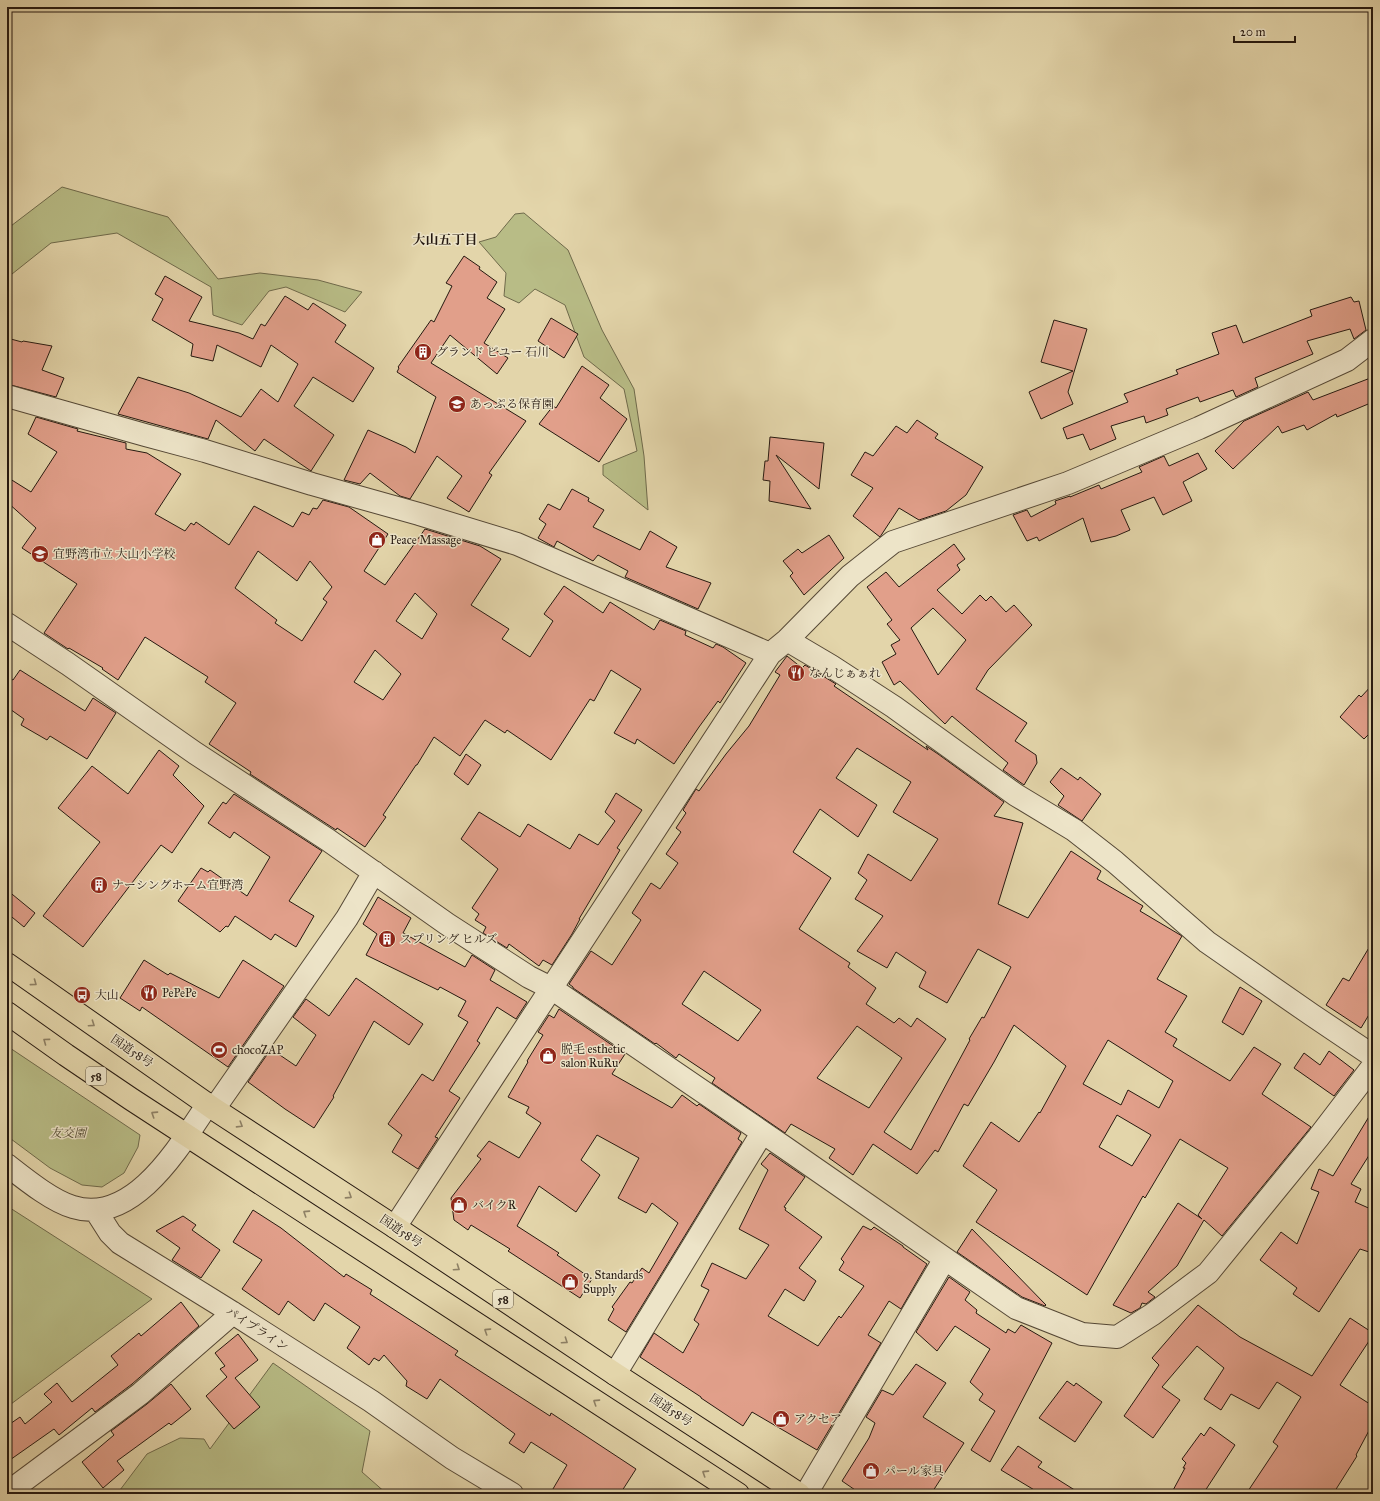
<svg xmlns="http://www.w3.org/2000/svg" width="1380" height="1501" font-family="'IM FELL Great Primer','Noto Serif JP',serif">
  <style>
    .green { fill: #b8bc86; stroke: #6f6a4b }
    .building { fill: #e19f8a; stroke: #261910; fill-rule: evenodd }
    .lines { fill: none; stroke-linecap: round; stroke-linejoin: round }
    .minor-casing { stroke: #554836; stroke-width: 24 }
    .highway-casing { stroke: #261910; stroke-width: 24 }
    .minor { stroke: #ede4c8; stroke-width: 22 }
    .highway { stroke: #e3d5aa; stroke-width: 22 }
    .oneway { stroke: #8e8065 }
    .labels { text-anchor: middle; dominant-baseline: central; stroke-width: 3; stroke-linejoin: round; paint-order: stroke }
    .shield { fill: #ede4c8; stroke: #625647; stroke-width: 1 }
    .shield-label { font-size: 11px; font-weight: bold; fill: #261910 }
    .poi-label { font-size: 12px; fill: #261910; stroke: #ede4c8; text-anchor: start }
    .street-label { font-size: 12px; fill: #261910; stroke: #ede4c8 }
    .park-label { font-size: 12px; font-style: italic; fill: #524a33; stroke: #ede4c8 }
    .neighbourhood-label { font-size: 13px; font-weight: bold; fill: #261910; stroke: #ede4c8 }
  </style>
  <rect width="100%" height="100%" fill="#e3d5aa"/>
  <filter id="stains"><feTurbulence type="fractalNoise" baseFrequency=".005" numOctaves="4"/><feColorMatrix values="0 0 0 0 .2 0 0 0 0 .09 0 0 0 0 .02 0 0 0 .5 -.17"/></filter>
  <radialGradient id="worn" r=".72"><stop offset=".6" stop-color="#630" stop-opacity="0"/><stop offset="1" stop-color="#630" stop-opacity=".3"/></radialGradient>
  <path class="green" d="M62,187L168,217L218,279L260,273L318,280L362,292L345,312L286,287L269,291L242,325L213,315L211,287L117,233L51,243L7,278V229Z
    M524,213L568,250L602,330L634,389L644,456L648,510L603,475V465L637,451L624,389L584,357L565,305L535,289L519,303L504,296L506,273L479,242L496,237L515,214Z
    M7,1046L140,1135L138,1147L124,1173L102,1187L82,1185L50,1168L7,1136Z
    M7,1206L152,1299L7,1407Z
    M273,1363L370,1431L362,1472L387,1494H117L147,1454L180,1438L204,1439L210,1449Z"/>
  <path class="building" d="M464,256L480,267L479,269L497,282L487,298L505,309L484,343L508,358L497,374L450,335L431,363L526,421L489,473L492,475L469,512L447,498L462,476L437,456L410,499L400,496L370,473L360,484L344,480L368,430L406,447L415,453L434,402L436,397L397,372L399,368L398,367L431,320L434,322L452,286L446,283Z
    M165,276L202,297L189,321L239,333L253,339L261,324L265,326L285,296L308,310L313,303L346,325L335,342L374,368L353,402L313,377L294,406L334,435L311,471L264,439L255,451L216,420L208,439L118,414L138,377L189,393L241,417L261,389L278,402L298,364L271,345L261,367L217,345L213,361L191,356L193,344L152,320L163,299L155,294Z
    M1351,297L1354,302L1359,301L1366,330L1354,339L1350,329L1307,341L1313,354L1255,378L1258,387L1236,397L1233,390L1200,402L1198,397L1166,409L1168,415L1146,423L1144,416L1111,426L1116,439L1090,450L1083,434L1067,439L1063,428L1128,402L1124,394L1178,374L1176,370L1219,354L1212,333L1236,325L1243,343L1312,316L1310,310Z
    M551,318L578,334L564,358L538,341Z
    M1054,320L1087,329L1068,392L1073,404L1041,419L1029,392L1073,371L1041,362Z
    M7,338L22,342L23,341L52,346L42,370L64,378L56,397L7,384Z
    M582,366L609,385L600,398L627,419L599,462L539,424L553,406L556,408Z
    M1373,377V402L1337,417L1336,414L1307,430L1304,425L1282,433L1278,426L1233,469L1215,451L1244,421L1308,392L1313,400Z
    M36,417L78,429L77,431L126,443V449L147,453L181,474L155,514L185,531L191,523L194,525L196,522L229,545L254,506L293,527L302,512L309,515L313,508L317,509L323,500L349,507L388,534L364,571L385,585L425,529L480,546L501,559L471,605L509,629L502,639L530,657L553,621L544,614L564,586L603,613L610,602L654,630L660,620L686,631L685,635L713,648L716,644L723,647L746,663L720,703L718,701L699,727L674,764L637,739L635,744L614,733L641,689L611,670L594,701L590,699L551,760L507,730L505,733L485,720L460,756L434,737L417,765H416L383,815L386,817L365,847L337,828L336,830L250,774L251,772L209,744L236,703L205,682L208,677L145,637L118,680L102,669L103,668L69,648L68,649L44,633L77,584L22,548L36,528L7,502V477L31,492L57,452L28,434ZM258,551L297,581L310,561L332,587L323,599L327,602L302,641L275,623L277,620L235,588ZM415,593L437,614L422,639L396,621ZM375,650L401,674L383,700L354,682Z
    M917,420L938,434L935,438L983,467L966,495L946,511L919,520L899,508L880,537L853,516L873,488L851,475L865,452L873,456L896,426L907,433Z
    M770,437L824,443L819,489L776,455L811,509L769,501L770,481L763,480L765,461H768Z
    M1198,453L1207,469L1183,482L1192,501L1163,515L1154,497L1121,510L1130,530L1116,536L1091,542L1083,518L1039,541L1037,537L1027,541L1013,515L1027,510L1031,517L1056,504L1055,501L1070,496V497L1099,485L1101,489L1142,472L1139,467L1164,456L1169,466Z
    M572,489L589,498L588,501L604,510L593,527L640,550L650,531L677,547L666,567L711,583L698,609L625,577L628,571L598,555L593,561L557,541L554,547L538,538L546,524L539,519L548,504L560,510Z
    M829,535L844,558L804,595L790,576L793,573L783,561L798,549L802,553Z
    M954,544L965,559L957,565L960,570L937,590L962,614L980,595L986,601L991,596L1006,612L1014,605L1032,625L988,670L976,689L1027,723L1015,741L1036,755L1037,763L1024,785L1003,770L1008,763L952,716L945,724L900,681L894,685L882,662L896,654L891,645L900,640L887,624L892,620L867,587L886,572L899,587ZM933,608L966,640L938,675L911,628Z
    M787,656L802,668L805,665L836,684L834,686L928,750L926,746L938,754L1004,802L994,816L1023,823L998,904L1028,918L1071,851L1101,871L1097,879L1143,906L1140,911L1182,936L1157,979L1187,996L1165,1032L1177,1039L1173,1046L1230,1081L1254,1047L1281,1064L1262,1094L1311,1127L1222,1236L1204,1220L1177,1266L1148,1292L1155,1297L1146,1304L1142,1303L1140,1308L1131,1313L1113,1305L1178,1203L1202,1219L1198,1215L1228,1168L1180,1139L1145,1198L1143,1196L1087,1295L976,1222L997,1190L963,1166L991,1122L1019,1142L1039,1112L1040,1113L1066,1066L1014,1025L994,1062L968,1106L964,1104L938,1152L935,1150L917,1174L873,1144L853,1175L829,1158L835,1149L791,1124L785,1133L712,1083L715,1078L679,1054L676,1058L656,1043L655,1044L573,988V987L569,984L591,951L612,965L641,920L632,913L651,883L660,889L678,863L666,854L681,832L676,828L686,813L683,810L696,789L699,791L726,754L749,726L780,675L775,672ZM857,748L911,782L893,812L938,839L911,881L868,854L858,873L867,880L855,899L883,916L857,951L887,968L896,952L926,972L919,987L947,1003L978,949L1011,967L984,1018L982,1017L969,1039L970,1040L911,1150L884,1132L946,1039L917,1018L911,1027L899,1018L894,1023L866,1004L876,988L848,967L850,963L799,929L831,878L793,852L820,809L858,837L877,805L836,778ZM704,971L761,1010L738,1041L682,1004ZM857,1026L902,1058L869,1108L817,1078ZM1108,1040L1173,1081L1159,1108L1128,1090L1121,1105L1083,1084ZM1117,1115L1151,1135L1132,1166L1099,1147Z
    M20,670L85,711L93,698L116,713L87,759L50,736L47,740L21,725L24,719L7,707V677L13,680Z
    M1373,684V730L1364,739L1340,717L1359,695L1361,697Z
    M159,750L179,766L173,775L204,806L172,853L161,845L83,947L43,916L100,842L58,808L92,766L128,794Z
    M466,754L481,765L468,785L454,774Z
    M1061,768L1078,780L1080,777L1101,794L1082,821L1058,805L1064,796L1050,782Z
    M616,793L642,810L617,848L620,850L579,919H580L572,934L552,965L543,960L539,966L509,944L507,948L483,933L486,927L475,920L479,914L472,908L498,869L461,839L479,812L520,837L528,824L570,849L579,834L598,845L615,821L605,812Z
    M234,794L322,851L289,901L314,916L296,947L275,934L271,940L235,916L228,927L226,926L220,932L178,901L201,868L208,872L210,870L247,896L270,857L234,832L230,838L208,823L223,802L226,804Z
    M7,890L35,913L24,927L7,913Z
    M378,897L411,918L403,933L465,967L472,955L495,970L490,980L527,1002L516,1019L497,1007L477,1041L480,1043L449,1091L460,1098L435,1137L438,1138L418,1169L392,1152L402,1135L388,1124L422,1074L433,1081L468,1022L458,1016L466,1001L440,987L438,990L366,955L377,934L363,924Z
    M1373,941V1008L1361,1028L1326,1005L1343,978L1349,981Z
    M144,960L168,975L170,973L219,998L243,960L284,986L228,1067L142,1007L140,1011L120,998Z
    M356,978L423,1024L409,1045L374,1021L333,1096L334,1097L314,1128L285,1109L248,1082L271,1049L296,1066L316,1035L293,1017L306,999L329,1016Z
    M1240,987L1262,1001L1243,1035L1222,1022Z
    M559,1009L625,1054L612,1074L672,1108L682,1095L697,1106L699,1104L741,1133L738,1139L742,1142L626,1332L608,1320L614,1309L612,1307L630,1282L632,1283L642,1268L649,1273L678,1223L652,1203L646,1213L618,1198L639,1158L597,1135L581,1160L600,1175L576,1212L539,1186L517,1226L559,1253L557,1255L592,1279L580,1298L508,1251L510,1249L471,1225L468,1230L454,1220L451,1198L481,1159L477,1156L489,1141L519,1158L541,1123L526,1113L529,1107L508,1097L528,1062L527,1061L543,1035L538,1032L549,1015L554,1018Z
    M1329,1051L1354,1070L1334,1096L1294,1068L1304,1053L1320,1065Z
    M1373,1110V1149L1351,1184L1361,1189L1355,1202L1373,1210V1243L1369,1252L1360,1249L1319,1312L1293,1294L1297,1288L1260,1260L1281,1232L1297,1244L1319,1192L1311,1189L1319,1169L1333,1176Z
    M770,1153L805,1177L784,1207L786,1208L785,1210L822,1237L799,1268L816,1281L804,1301L785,1289L768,1316L818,1346L839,1316L841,1318L864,1286L839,1270L844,1262L841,1259L863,1226L871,1230L874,1227L903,1246V1247L927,1264L901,1309L889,1301L868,1335L881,1343L817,1450L752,1412L743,1426L701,1398V1397L640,1357L654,1333L683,1353L699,1324L694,1320L709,1290L701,1286L712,1263L746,1279L769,1245L739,1229L768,1170L761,1164Z
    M253,1210L281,1228L344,1277L346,1274L372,1290L370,1294L458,1351L455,1355L550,1416L551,1413L636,1469L620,1494H550L567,1465L531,1442L524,1453L509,1443L515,1434L440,1379L427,1399L406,1386L407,1381L384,1355L379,1361L374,1358L369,1365L347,1348L360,1327L325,1303L314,1321L288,1301L279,1315L242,1289L262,1260L233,1242Z
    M183,1216L196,1225L192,1230L220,1250L201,1278L172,1260L180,1248L156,1231Z
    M972,1229L1046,1305L1045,1306L1022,1297L957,1252Z
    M949,1277L970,1292L965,1300L977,1310L976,1313L1006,1333L1008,1329L1015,1333L1021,1325L1052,1343L990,1462L971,1450L995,1411L979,1400L983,1394L970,1382L990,1349L955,1326L937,1351L916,1332Z
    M181,1302L199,1326L132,1384L95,1412L92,1408L59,1435L54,1429L7,1462V1426L20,1417L25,1424L52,1402L44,1394L57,1383L72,1402L118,1365L111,1356L139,1333L141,1336Z
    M1198,1305L1240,1337L1312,1376L1350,1318L1373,1333V1335L1340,1385L1373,1406V1423L1356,1455L1357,1456L1333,1494H1246L1278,1446L1273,1442L1301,1397L1277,1382L1259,1409L1231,1394L1221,1410L1204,1399L1224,1368L1197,1346L1162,1387L1180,1400L1153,1438L1124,1416L1159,1365L1152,1358Z
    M238,1334L258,1360L235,1378L260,1407L234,1429L206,1396L227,1377L220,1369L225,1366L215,1353Z
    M916,1364L946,1383L923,1417L964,1443L931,1494H861L842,1481L869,1438L875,1423L866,1417L882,1390L893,1395Z
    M1067,1381L1074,1386L1076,1383L1102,1402L1075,1442L1039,1418Z
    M171,1384L191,1409L171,1425L169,1423L117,1461L124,1470L103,1488L82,1462L114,1435L111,1431L147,1404Z
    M1210,1427L1235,1445L1203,1494H1171L1185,1468H1183L1186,1463L1182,1459L1201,1433L1204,1436Z
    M1018,1446L1042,1462L1038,1467L1081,1494H1041L1001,1470Z"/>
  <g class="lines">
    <defs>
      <path id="minor" d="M7,396L145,435L205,451L312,484L419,514L517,544L770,654
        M7,624L68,664L195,753L328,840L447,924L529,977L551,988L784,1147L1016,1308L1082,1334L1117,1337L1153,1314L1208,1273L1318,1138L1373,1066
        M787,640L831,666L894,707L1016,795L1074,830L1115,862L1207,942L1312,1015L1373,1056
        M214,1109L347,918L374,872
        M7,1165C25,1179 52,1201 73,1207C134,1226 180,1145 208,1104
        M96,1211L110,1233L120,1243L233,1313L371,1401L452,1458L512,1494
        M395,1227L770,654L787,640L850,576L893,542L1068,483L1199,428L1347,360L1373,340
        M615,1374L762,1133
        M7,1493L140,1394L233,1313
        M806,1494L944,1260"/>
      <path id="highway" d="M7,964L214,1109L395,1227L615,1374L799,1494
        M7,1013L66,1055L131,1099L738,1494"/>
    </defs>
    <use href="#minor" class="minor-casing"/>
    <use href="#highway" class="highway-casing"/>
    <use href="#minor" class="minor"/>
    <use href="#highway" class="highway"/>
  </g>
  <defs><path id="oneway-chevron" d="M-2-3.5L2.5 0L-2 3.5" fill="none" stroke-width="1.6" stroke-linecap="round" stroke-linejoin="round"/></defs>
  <g class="oneway">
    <use href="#oneway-chevron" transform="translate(34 983) rotate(36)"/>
    <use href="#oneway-chevron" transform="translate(92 1024) rotate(34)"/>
    <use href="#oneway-chevron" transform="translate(46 1041) rotate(-144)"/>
    <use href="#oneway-chevron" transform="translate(154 1114) rotate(-147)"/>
    <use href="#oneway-chevron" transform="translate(240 1125) rotate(32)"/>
    <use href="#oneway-chevron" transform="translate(349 1196) rotate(33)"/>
    <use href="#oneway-chevron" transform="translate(306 1213) rotate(-147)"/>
    <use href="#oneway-chevron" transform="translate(457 1268) rotate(34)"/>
    <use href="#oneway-chevron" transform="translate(487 1331) rotate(-147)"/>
    <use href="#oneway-chevron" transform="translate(565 1341) rotate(34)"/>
    <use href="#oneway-chevron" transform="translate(596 1402) rotate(-147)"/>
    <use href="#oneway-chevron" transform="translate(705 1473) rotate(-147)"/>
  </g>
  <defs>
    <symbol id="building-disc" viewBox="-11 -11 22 22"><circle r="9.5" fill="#8f2418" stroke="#ede4c8"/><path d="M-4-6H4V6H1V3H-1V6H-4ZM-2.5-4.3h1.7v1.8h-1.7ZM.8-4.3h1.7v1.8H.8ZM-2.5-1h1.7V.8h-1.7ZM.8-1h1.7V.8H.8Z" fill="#fff"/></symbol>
    <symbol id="school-disc" viewBox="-11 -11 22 22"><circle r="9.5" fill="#8f2418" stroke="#ede4c8"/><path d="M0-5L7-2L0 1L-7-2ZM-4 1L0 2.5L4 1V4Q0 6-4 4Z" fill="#fff"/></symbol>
    <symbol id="shop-disc" viewBox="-11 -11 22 22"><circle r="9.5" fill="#8f2418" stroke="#ede4c8"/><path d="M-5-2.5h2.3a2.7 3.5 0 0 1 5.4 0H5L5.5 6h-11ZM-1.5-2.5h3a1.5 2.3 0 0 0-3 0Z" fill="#fff"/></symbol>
    <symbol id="restaurant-disc" viewBox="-11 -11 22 22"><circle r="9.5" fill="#8f2418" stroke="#ede4c8"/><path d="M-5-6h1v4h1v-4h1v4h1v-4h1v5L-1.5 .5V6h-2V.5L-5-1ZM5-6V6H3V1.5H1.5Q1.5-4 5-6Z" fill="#fff"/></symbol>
    <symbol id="bus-disc" viewBox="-11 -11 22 22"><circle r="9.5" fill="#8f2418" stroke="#ede4c8"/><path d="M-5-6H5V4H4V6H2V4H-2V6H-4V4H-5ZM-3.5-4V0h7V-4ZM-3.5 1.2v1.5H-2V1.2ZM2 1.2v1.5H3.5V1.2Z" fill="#fff"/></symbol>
    <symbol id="stadium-disc" viewBox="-11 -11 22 22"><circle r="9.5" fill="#8f2418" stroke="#ede4c8"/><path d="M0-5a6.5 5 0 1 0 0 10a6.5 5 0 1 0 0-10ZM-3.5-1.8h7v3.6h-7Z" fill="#fff"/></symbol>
  </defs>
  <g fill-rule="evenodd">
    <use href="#building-disc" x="413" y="342" width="20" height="20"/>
    <use href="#school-disc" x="447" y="394" width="20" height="20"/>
    <use href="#shop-disc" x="367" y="530" width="20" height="20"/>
    <use href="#school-disc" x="30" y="544" width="20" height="20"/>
    <use href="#restaurant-disc" x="786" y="663" width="20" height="20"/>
    <use href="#building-disc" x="89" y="875" width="20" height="20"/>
    <use href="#building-disc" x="377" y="929" width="20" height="20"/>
    <use href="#restaurant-disc" x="139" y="983" width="20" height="20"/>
    <use href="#bus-disc" x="72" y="985" width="20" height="20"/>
    <use href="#stadium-disc" x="209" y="1040" width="20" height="20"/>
    <use href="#shop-disc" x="538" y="1046" width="20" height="20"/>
    <use href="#shop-disc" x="449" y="1195" width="20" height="20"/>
    <use href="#shop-disc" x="560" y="1272" width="20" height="20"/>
    <use href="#shop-disc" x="771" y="1409" width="20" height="20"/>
    <use href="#shop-disc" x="861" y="1461" width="20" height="20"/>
  </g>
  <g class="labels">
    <g class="shield">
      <rect x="86" y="1067" width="20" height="18" rx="3"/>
      <rect x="493" y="1290" width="20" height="18" rx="3"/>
    </g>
    <g class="shield-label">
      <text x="96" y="1076">58</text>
      <text x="503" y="1299">58</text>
    </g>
    <g class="poi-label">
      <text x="436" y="352">グランド ビユー 石川</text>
      <text x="470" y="404">あっぷる保育園</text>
      <text x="390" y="540">Peace Massage</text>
      <text x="53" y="554">宜野湾市立 大山小学校</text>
      <text x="809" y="673">なんじぁぁれ</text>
      <text x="112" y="885">ナーシングホーム宜野湾</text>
      <text x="400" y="939">スプリング ヒルズ</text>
      <text x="162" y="993">PePePe</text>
      <text x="95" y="995">大山</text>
      <text x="561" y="1049">脱毛 esthetic<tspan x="561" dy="14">salon RuRu</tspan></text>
      <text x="232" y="1050">chocoZAP</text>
      <text x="472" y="1205">バイクR</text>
      <text x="583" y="1275">9. Standards<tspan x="583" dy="14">Supply</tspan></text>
      <text x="794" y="1419">アクセア</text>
      <text x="884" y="1471">パール家具</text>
    </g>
    <g class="street-label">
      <text transform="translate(132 1051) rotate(34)">国道58号</text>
      <text transform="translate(401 1231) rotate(34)">国道58号</text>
      <text transform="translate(257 1329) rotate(33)">パイプライン</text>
      <text transform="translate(671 1410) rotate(33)">国道58号</text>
    </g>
    <g class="park-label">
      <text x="68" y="1133">友交園</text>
    </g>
    <g class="neighbourhood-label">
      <text x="445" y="240">大山五丁目</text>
    </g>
  </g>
  <rect width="1380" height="1501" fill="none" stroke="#e3d5aa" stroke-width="24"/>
  <rect x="8" y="8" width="1364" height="1485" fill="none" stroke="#261910" stroke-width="2"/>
  <rect x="12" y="12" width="1356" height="1477" fill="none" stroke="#261910"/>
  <path d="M1234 36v6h61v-6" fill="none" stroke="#261910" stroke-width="2"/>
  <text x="1240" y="36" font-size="12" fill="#261910" stroke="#ede4c8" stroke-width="3" paint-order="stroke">20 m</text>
  <rect width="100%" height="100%" filter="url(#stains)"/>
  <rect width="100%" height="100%" fill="url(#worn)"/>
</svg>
